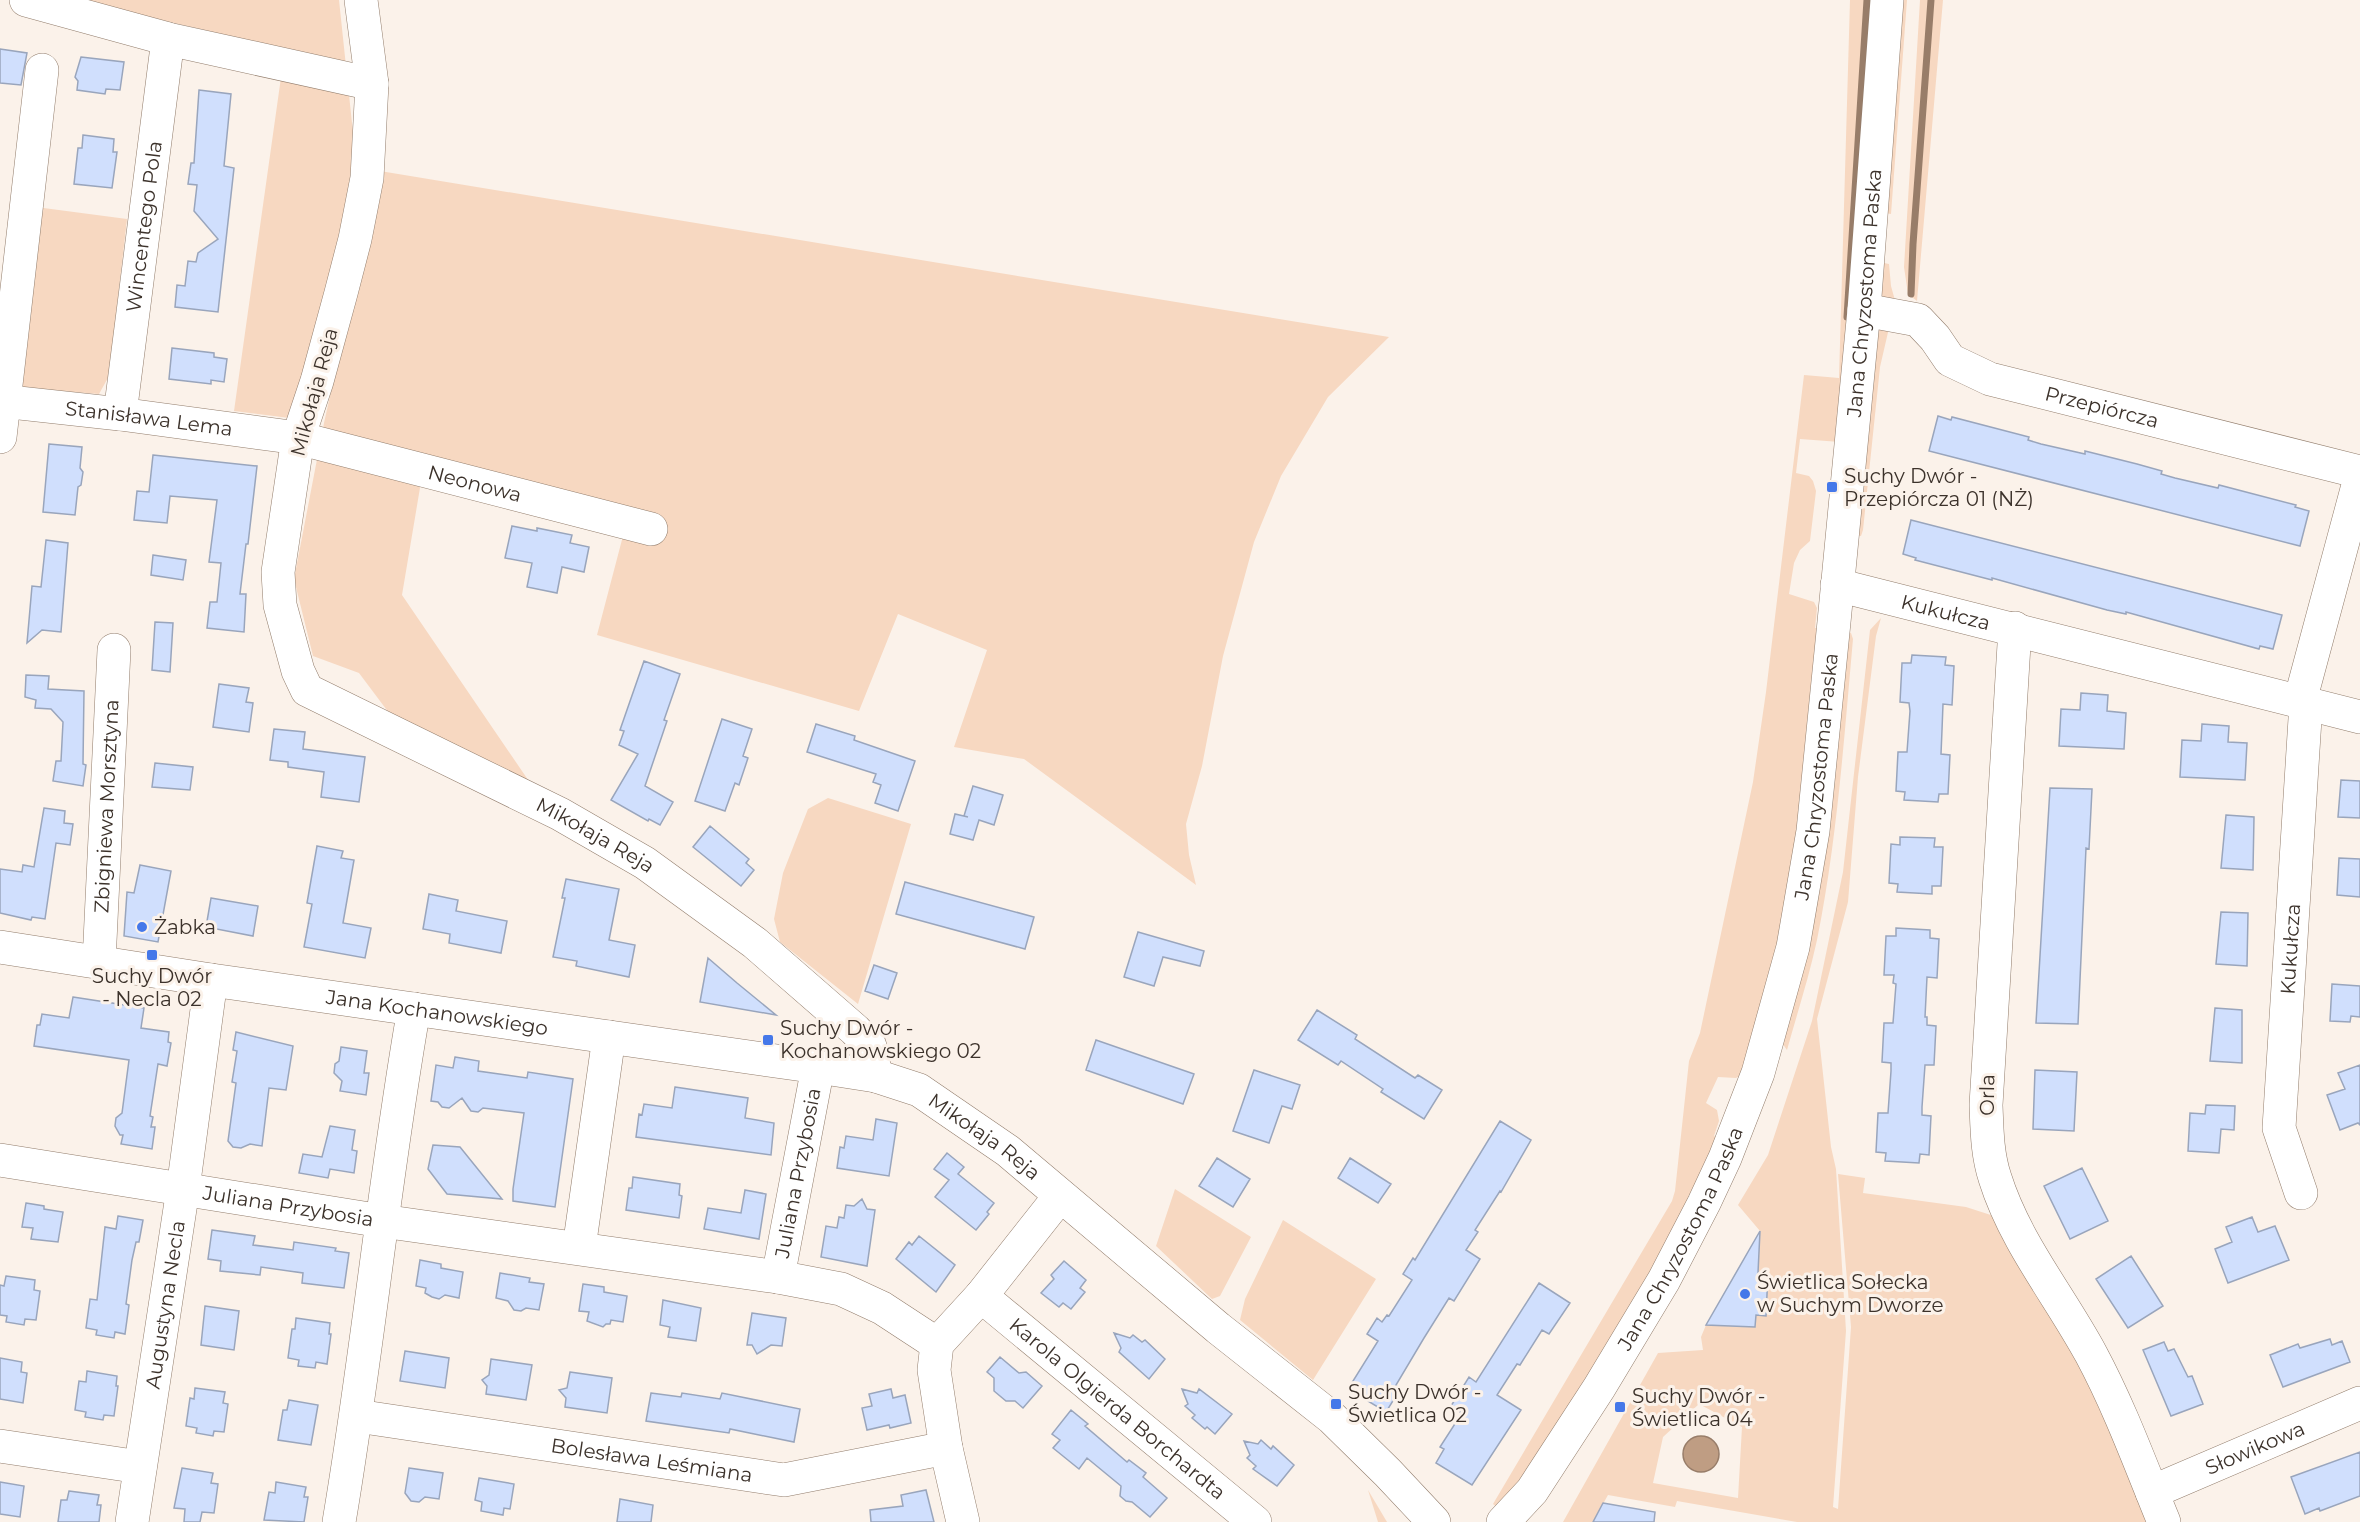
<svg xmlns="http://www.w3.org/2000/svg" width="2360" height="1522" font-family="Montserrat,sans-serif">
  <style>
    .green { fill: #f7d8c1; fill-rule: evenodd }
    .water { fill: #bf9d83; stroke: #987d69; stroke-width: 1.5 }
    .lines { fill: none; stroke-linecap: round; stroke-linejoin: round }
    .stream { stroke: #987d69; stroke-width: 7 }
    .building { fill: #d0dffd; stroke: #99a5bc; stroke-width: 1.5 }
    .minor-casing { stroke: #927d6c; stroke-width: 34 }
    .minor { stroke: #fff; stroke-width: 33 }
    .poi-dot { fill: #4578e9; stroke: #fbf2ea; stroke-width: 2 }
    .labels { text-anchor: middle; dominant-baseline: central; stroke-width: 6; stroke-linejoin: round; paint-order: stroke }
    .street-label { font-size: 20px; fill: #3c322b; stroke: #fbf2ea }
    .poi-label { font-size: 20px; fill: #3c322b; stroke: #fbf2ea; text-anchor: start }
  </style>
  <rect width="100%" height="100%" fill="#fbf2ea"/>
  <path class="green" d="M77,0H339L356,161L297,419L234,411L285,49Z
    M1850,0H1874L1840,442L1800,439L1796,473L1809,476L1813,481L1816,491L1810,541L1800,550L1794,563L1789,594L1814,602L1817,608L1815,628L1822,629L1786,925L1745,1073L1736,1078L1718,1077L1706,1103L1717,1110L1719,1121L1714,1136L1720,1138L1688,1210L1539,1459L1499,1509L1493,1504L1672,1201L1675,1191L1689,1061L1700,1033L1753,782L1766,692L1804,375L1839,378Z
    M1898,0H1907L1891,214L1885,213Z
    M1920,0H1943L1917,301L1908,294L1904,267Z
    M380,171L1389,337L1328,397L1281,476L1254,542L1223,656L1202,766L1186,824L1189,855L1196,885L1024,759L954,747L987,650L898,614L859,711L597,635L629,513L423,470L402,595L537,793L398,725L359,673L313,656L294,579L324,423Z
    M36,207L127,219L109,376L99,394L22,388L14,376Z
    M1879,262L1889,264L1891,286L1896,304L1881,297Z
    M1884,328H1889L1880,367L1863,530L1861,536L1853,535L1874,336L1879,330Z
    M1881,618L1876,636L1858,777L1848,902L1817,1019L1831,1147L1836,1169L1846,1331L1833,1507L1838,1509L1851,1327L1838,1174L1865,1178L1863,1193L1966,1207L1997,1217L2060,1322L2151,1522H1797L1677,1501L1675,1507L1608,1495L1593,1522H1563L1658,1353L1703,1350L1701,1337L1706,1325L1755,1327L1756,1315L1765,1316L1768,1273H1758L1760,1231L1738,1205L1768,1155L1812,1021L1843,872L1870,630ZM1699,1404L1742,1427L1738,1498L1653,1483L1663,1437Z
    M1848,631L1851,633L1853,639C1844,739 1837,841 1817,940C1809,977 1797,1014 1787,1050L1782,1043Z
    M828,798L911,824L858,1004L780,942L774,919L783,873L808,809Z
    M1175,1189L1251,1237L1220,1296L1212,1299L1156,1246Z
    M1283,1220L1376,1279L1313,1380L1240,1320L1245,1299Z
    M1368,1490L1387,1522H1378Z"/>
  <path class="water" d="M1683 1454a18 18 0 1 1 36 0a18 18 0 1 1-36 0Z"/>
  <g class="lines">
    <path class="stream" d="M1911,294L1913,244L1931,0
      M1847,317L1867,0"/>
  </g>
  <path class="building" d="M0,49L27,53L21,85L0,83Z
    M81,57L124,62L120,90L106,89L105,94L77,90L78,81L75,77Z
    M199,90L231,94L224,166L234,168L218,312L175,307L177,285L185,286L188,261L196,262L198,253L218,239L194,211L197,185L188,184L191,163H194Z
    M83,135L114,139L113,152H117L112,188L74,184L78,148H82Z
    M172,348L214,353V357L227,359L224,382L211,380V384L169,379Z
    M1938,416L1951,420L1952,417L2029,437L2028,440L2041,444L2085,454V451L2137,464L2162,471L2161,474L2175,478L2218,488L2219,485L2296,505L2295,507L2309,511L2300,546L1929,451Z
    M49,444L82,447L80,468L83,472L81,485L78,487L75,515L43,512Z
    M153,455L257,466L248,544H246L240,594H246L244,632L207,628L210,602H217L221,563L209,562L217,500L170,496L167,523L134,520L137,491L149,492Z
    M1911,520L2282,615L2273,649L2260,646L2259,649L2126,612V614L2107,610L1992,578V580L1915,560L1916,558L1903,554Z
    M512,526L537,531V528L572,535L570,543L589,547L584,572L562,567L557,593L527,587L532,563L505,558Z
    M46,540L68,543L61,632L42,630L27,643L32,586L41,587Z
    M153,555L186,560L183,580L151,575Z
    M155,622L173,623L170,672L152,670Z
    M1912,655L1946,657L1945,665L1954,666L1952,705L1943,704L1942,730L1941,754L1950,755L1948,794H1939L1938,802L1904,800L1905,792L1896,791L1898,752H1907L1910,711L1909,703L1900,702L1902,663H1911Z
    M644,661L680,674L664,720L667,721L645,786L673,802L660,825L649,819L648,821L611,800L638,754L619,745L624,731L620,730Z
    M26,675L49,676L48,689L84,691L83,764L86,765L83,786L53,781L56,761H61L63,722L51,709L35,708L36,700L25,697Z
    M219,684L249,688L246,702L253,703L249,732L213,727Z
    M2081,693L2108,695L2107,711L2126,713L2124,749L2059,746L2061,709L2080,710Z
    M722,719L752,729L743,756L748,758L739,785L735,783L725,811L695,801Z
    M816,724L855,736L854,740L915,761L898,811L875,803L881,785L873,782L876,774L807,752Z
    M2202,724L2229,726L2228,742L2247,743L2245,780L2180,777L2182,740L2201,741Z
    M274,729L305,732L303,749L365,757L359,802L321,797L324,772L288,767V762L270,760Z
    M155,763L193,767L190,790L152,787Z
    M2341,780L2360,781V818L2338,817Z
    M973,786L1003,795L994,825L979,820L973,840L950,834L955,814L968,817L964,816Z
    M2050,788L2092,789L2089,849L2086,848L2078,1024L2036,1023Z
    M44,808L65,811L64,823L73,824L70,845L56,843L45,919L32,917L31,920L0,913V869L22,872L23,865L34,867Z
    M2226,815L2254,817L2253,870L2221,868Z
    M710,826L749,859L746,863L754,870L741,886L693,847Z
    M1900,837L1935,838L1934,847H1943L1941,886H1932V894L1897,892L1898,884L1889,883L1891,844L1900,845Z
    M317,846L343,851L341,858L354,860L343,923L371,928L365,958L304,947L312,904L307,903Z
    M2339,858L2360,859V897L2337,895Z
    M140,865L171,871L158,942L124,936L127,892L134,893Z
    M566,879L619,889L609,940L635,945L629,977L576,966L577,961L553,957L565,898H562Z
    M905,882L1034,917L1025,949L896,914Z
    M429,894L458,900L456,911L507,921L501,953L449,943L450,934L423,929Z
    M211,898L258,906L253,936L206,927Z
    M2221,912L2248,913L2247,966L2216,964Z
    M1896,928L1930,930V938L1939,939L1937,978L1927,977L1925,1017H1927V1025L1936,1026L1934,1065H1925L1922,1107V1115L1931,1116L1929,1155L1920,1154L1919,1163L1885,1161L1886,1153L1876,1152L1878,1113H1888L1891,1071V1063L1882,1062L1884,1023H1893L1896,984L1893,983L1894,975H1884L1886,936H1896Z
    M1138,932L1204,951L1200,966L1163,957L1154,986L1124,977Z
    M708,958L737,983L776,1015L700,1002Z
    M874,965L897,973L888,999L865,991Z
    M2332,984L2360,986V1017L2351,1016L2350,1022L2330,1021Z
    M73,997L144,1008L141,1028L169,1032L168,1042L171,1043L167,1066L158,1064L150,1116L153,1117L151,1127H155L152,1149L121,1144L123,1135H120L115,1126L116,1118L122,1113L129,1060L34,1046L37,1025H40L42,1014L69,1018Z
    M2215,1008L2242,1010V1063L2210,1061Z
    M1317,1010L1357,1035L1355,1039L1415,1078L1418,1075L1442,1090L1424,1119L1381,1092L1383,1089L1341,1061L1338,1065L1298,1040Z
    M236,1032L293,1046L286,1090L269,1088L262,1146L250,1144L241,1148L233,1147L228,1141L236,1083L232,1082L237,1051L233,1050Z
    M1096,1040L1194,1074L1183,1104L1086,1070Z
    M341,1047L367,1051L364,1073H369L366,1095L340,1091L342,1081L334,1073L335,1064L339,1061Z
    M455,1057L479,1061L478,1071L527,1078L528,1072L573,1079L555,1207L513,1201V1189L524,1113L483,1108L478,1112L471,1111L462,1098L449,1108L442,1107L438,1102L431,1101L436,1065L453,1068Z
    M2360,1065V1125L2358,1123L2340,1130L2327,1095L2345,1089L2338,1073Z
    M1254,1070L1300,1085L1292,1109L1282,1106L1269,1143L1233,1131Z
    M2035,1070L2077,1072L2074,1131L2033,1129Z
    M675,1087L748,1098L745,1118L774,1123L771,1155L636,1137L639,1114L642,1115L644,1104L672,1108Z
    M2206,1105L2235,1106L2234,1130L2221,1129L2219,1153L2188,1151L2190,1113L2205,1114Z
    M876,1119L897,1123L889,1176L837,1168L840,1147L844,1148L846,1136L873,1140Z
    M1500,1121L1531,1140L1501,1192L1500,1191L1475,1230L1478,1232L1466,1250L1480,1259L1454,1301L1449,1298L1424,1338L1396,1385L1401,1388L1386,1412L1348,1389L1378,1341L1367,1334L1377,1318L1382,1322L1387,1315L1389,1316L1412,1280L1403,1274L1413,1258L1415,1260Z
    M330,1126L355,1130L352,1150L357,1151L354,1173L330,1169L328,1178L299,1173L303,1154L322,1157Z
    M433,1145L460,1147L502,1199L447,1194L428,1169Z
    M947,1153L964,1167L958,1174L994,1203L987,1212L989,1214L976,1230L935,1197L949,1180L934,1169Z
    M1217,1158L1250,1179L1233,1207L1199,1186Z
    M1350,1158L1391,1184L1378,1203L1338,1178Z
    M2082,1168L2108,1221L2070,1239L2044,1186Z
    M633,1177L680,1184L679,1195L682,1196L679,1218L626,1210L629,1188H632Z
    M745,1190L766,1194L759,1239L704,1229L708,1208L741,1213Z
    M862,1199L867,1209L875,1210L867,1266L821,1257L826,1226L837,1228L839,1217L844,1218L846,1205L854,1206Z
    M26,1203L44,1206V1209L63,1212L58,1242L31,1239L33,1228L22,1227Z
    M118,1216L143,1220L139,1242H136L132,1260L126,1304L129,1305L125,1334L115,1332L114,1338L96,1335L97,1330L86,1328L90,1299L97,1300L105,1227L116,1229Z
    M2252,1217L2258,1232L2275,1226L2289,1260L2228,1283L2215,1249L2232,1242L2226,1227Z
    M212,1230L255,1236L253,1245L293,1250L294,1242L336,1248L335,1251L349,1253L344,1288L302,1283L303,1273L261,1267L260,1275L220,1271L221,1261L208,1259Z
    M1760,1231L1758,1273H1768L1766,1316L1756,1315L1755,1327L1706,1325Z
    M919,1236L955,1265L936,1292L896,1259L909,1242L912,1245Z
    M2131,1256L2163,1306L2128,1328L2096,1279Z
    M420,1260L441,1264V1268L463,1272L459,1298L445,1295L439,1299L432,1297L425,1293L426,1288L416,1286Z
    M1064,1261L1086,1280L1080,1288L1085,1292L1071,1309L1063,1303L1059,1307L1041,1293L1054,1279L1051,1275Z
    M500,1273L530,1278L529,1282L544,1284L539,1310L526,1308L521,1311L514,1310L508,1301L496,1298Z
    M6,1276L35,1280L34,1290L40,1291L36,1320L25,1319L24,1325L6,1322L7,1316L0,1315V1285L4,1286Z
    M1539,1283L1570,1303L1549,1334L1542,1330L1520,1365L1517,1364L1497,1395L1521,1410L1472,1485L1436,1463L1444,1449L1440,1447L1462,1413L1451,1406L1469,1377L1476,1382Z
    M583,1284L604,1287V1292L627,1296L623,1322L611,1320L610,1324H606L603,1327L587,1321L589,1312L579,1311Z
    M663,1300L701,1308L696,1341L668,1337L670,1327L660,1325Z
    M205,1306L239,1311L234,1350L201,1345Z
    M752,1313L786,1318L782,1346L771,1345L757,1354L752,1345H747Z
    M296,1318L330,1323L329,1334H331L327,1364L316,1362L315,1368L298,1366L299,1360L288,1358L292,1329H295Z
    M1114,1333L1130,1338L1133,1335L1142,1342L1145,1340L1165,1359L1149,1379L1119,1352L1121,1348Z
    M2330,1339L2332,1345L2342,1341L2350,1362L2283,1387L2270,1355L2298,1344L2300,1348Z
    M2164,1342L2168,1351L2174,1349L2188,1377L2192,1376L2203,1404L2171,1416L2143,1350Z
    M405,1351L449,1358L445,1388L400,1381Z
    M1000,1357L1019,1373L1026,1372L1042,1386L1023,1408L1015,1401H1006L994,1391V1378L987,1372Z
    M0,1358L22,1362L21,1372L27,1373L23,1403L0,1399Z
    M491,1359L532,1365L526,1400L486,1394L487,1386L482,1380L489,1375Z
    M87,1371L117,1376L116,1386H118L114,1416L104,1415L103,1420L85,1417L86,1412L75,1410L79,1381L86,1382Z
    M570,1372L612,1378L607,1413L565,1407L566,1398L559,1390L567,1388Z
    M195,1388L225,1392L223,1403L228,1404L224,1432L214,1431L213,1436L196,1433L197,1428L186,1426L190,1398L194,1399Z
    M891,1389L893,1398L905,1395L911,1423L890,1428L889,1425L867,1430L862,1408L872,1406L869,1394Z
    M1182,1389L1197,1393L1199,1389L1232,1414L1215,1434L1207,1427L1205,1429L1192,1418L1195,1415L1185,1406L1188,1404Z
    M651,1393L681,1397L682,1393L720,1399L722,1393L800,1409L794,1442L730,1429L729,1433L646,1421Z
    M289,1400L318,1405L311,1445L278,1440L283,1410H287Z
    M1071,1410L1088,1424L1085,1426L1127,1462L1129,1460L1146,1473L1143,1477L1167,1498L1150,1517L1132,1502L1126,1501L1120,1496L1121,1486L1087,1458L1079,1469L1053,1448L1060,1440L1052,1434Z
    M1261,1440L1271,1449L1273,1446L1294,1465L1277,1486L1253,1469L1256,1466L1247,1458L1250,1455L1244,1441L1258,1444Z
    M2360,1452V1496L2320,1511L2319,1508L2305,1514L2291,1477Z
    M182,1468L213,1473L211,1483L218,1484L214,1513L202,1512L200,1522H184L185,1509L174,1508Z
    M409,1468L443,1473L439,1499L425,1497L419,1502L411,1501L405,1493Z
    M479,1478L514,1484L510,1509L504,1508L503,1515L481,1511L482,1502L475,1500Z
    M0,1482L24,1486L20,1517L0,1514Z
    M276,1482L306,1487L304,1497H308L304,1522L264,1520L269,1492L275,1493Z
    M926,1490L934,1522H871L870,1510L903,1506L901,1495Z
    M69,1491L99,1495L97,1505H101L99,1522H58L61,1500H67Z
    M620,1499L653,1505L651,1522H617Z
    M1603,1503L1655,1512L1654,1522H1593Z"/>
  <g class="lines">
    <defs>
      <g id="minor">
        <path d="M26,0L168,39L372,84"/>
        <path id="s1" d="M361,0L372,84L367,178L355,239L341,293L317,381L298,438L278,572L280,605L298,671L307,690L560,814L645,863L755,943L855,1030L870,1046L876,1076"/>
        <path id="s2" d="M1864,310L1918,320L1935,338L1950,360L1990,379L2360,472"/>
        <path id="s3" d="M0,401L120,414L298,438L651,529"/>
        <path id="s4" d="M120,414L168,39"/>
        <path d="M0,437L42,70"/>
        <path id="s5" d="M1837,585L2360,717"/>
        <path d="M2015,628L1986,1105C1987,1129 1987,1154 1995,1178C2015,1242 2059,1295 2091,1354C2120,1408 2141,1466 2164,1522"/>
        <path d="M2300,701L2360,478"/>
        <path id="s6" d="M0,947L211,980L818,1067L876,1076L919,1090L1008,1151L1218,1328L1332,1418L1388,1473L1434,1522"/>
        <path id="s7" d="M99,962L114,650"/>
        <path id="s8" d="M0,1160L382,1221L778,1277L841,1289L882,1308L937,1344"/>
        <path id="s9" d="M2301,1193L2279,1128L2306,703"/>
        <path d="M579,1248L609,1037"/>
        <path id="s10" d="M778,1277L818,1067"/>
        <path id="s11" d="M981,1296L1255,1522"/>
        <path id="s12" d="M357,1416L784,1480L946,1448"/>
        <path d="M0,1446L140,1467"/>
        <path id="s13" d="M2152,1492L2360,1403"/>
        <path id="s14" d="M132,1522L183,1189L211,980"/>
        <path d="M339,1522C368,1351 384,1179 414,1009"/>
        <path d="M963,1522L946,1448L934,1370L937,1344L981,1296L1060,1196"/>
        <path id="s15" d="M1503,1522L1532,1491L1599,1388L1664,1280L1704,1203L1725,1158L1758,1073L1793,947L1813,831L1834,622L1864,310L1887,0"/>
      </g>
    </defs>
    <use href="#minor" class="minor-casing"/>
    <use href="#minor" class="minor"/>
  </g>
  <g class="poi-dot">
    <rect x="1826" y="481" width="12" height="12" rx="3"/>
    <circle cx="142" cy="927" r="6"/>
    <rect x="146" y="949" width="12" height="12" rx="3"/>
    <rect x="762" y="1034" width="12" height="12" rx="3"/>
    <circle cx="1745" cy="1294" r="6"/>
    <rect x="1330" y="1398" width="12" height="12" rx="3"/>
    <rect x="1614" y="1401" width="12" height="12" rx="3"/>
  </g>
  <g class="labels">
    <g class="street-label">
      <text stroke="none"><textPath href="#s4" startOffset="189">Wincentego Pola</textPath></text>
      <text stroke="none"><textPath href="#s15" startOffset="1308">Jana Chryzostoma Paska</textPath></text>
      <text transform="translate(314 392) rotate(-75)">Mikołaja Reja</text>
      <text stroke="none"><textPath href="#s2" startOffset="266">Przepiórcza</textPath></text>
      <text stroke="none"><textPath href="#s3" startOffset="150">Stanisława Lema</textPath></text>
      <text stroke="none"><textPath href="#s3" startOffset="483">Neonowa</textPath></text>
      <text stroke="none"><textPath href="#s5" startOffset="112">Kukułcza</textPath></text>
      <text stroke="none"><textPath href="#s15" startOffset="822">Jana Chryzostoma Paska</textPath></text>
      <text stroke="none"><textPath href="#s7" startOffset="156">Zbigniewa Morsztyna</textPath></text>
      <text stroke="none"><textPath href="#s1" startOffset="1029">Mikołaja Reja</textPath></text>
      <text stroke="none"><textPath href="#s9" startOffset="248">Kukułcza</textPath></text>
      <text stroke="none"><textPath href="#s6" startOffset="442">Jana Kochanowskiego</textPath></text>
      <text transform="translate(1987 1095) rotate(-89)">Orla</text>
      <text stroke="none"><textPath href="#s6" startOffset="1011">Mikołaja Reja</textPath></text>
      <text stroke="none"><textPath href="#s10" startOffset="106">Juliana Przybosia</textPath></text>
      <text stroke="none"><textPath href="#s8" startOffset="292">Juliana Przybosia</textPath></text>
      <text stroke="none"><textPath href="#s15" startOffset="336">Jana Chryzostoma Paska</textPath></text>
      <text stroke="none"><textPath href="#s14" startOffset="220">Augustyna Necla</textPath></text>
      <text stroke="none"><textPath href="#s11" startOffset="177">Karola Olgierda Borchardta</textPath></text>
      <text stroke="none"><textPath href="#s13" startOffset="112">Słowikowa</textPath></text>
      <text stroke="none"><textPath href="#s12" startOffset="298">Bolesława Leśmiana</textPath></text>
    </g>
    <g class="poi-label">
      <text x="1844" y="476">Suchy Dwór -<tspan x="1844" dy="23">Przepiórcza 01 (NŻ)</tspan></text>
      <text x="154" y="927">Żabka</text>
      <text x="152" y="976" text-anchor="middle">Suchy Dwór<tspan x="152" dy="23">- Necla 02</tspan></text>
      <text x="780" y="1028">Suchy Dwór -<tspan x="780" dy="23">Kochanowskiego 02</tspan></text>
      <text x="1757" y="1282">Świetlica Sołecka<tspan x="1757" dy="23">w Suchym Dworze</tspan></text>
      <text x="1348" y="1392">Suchy Dwór -<tspan x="1348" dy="23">Świetlica 02</tspan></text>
      <text x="1632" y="1396">Suchy Dwór -<tspan x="1632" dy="23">Świetlica 04</tspan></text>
    </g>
  </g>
</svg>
